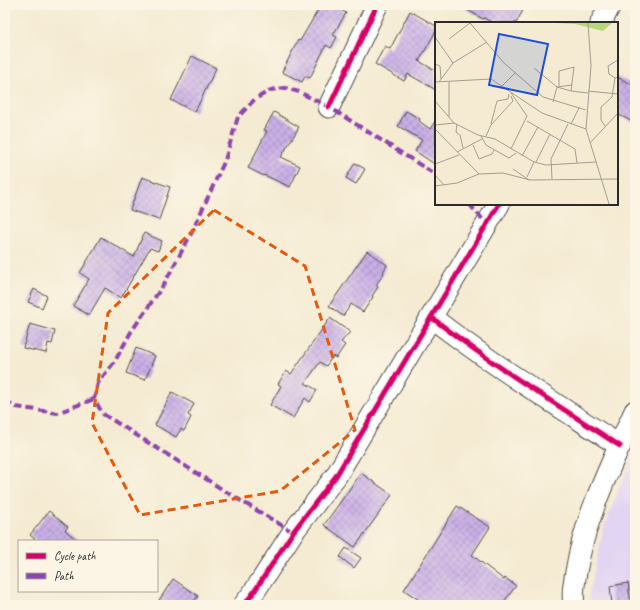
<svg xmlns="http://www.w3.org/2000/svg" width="640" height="610" font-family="Caveat,sans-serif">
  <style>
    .built { fill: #e2d4f3 }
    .building { fill: url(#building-cross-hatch) }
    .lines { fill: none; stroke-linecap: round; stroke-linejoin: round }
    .minor-casing { stroke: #494844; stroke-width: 23 }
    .minor { stroke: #fff; stroke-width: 21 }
    .quiet { stroke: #8e44ad; stroke-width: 4; stroke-dasharray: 8 4; stroke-linecap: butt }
    .cycleway-casing { stroke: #fcf5e5; stroke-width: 8 }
    .cycleway { stroke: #d6006c; stroke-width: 5 }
    .marked { fill: none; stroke: #e8590c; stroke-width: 3; stroke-dasharray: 8 5; stroke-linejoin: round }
    .inset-road { fill: none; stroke: #a49e90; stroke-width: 1 }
    .view { fill: #1d4ed8; fill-opacity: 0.15; stroke: #1d4ed8; stroke-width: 2 }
    .inset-edge { fill: none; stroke: #2b2b2b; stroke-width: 2 }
  </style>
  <defs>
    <pattern id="building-cross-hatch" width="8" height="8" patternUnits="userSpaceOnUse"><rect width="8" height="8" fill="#cbb0e8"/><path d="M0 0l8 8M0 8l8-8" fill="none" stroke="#a58fbc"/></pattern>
  </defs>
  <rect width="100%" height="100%" fill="#fcf5e5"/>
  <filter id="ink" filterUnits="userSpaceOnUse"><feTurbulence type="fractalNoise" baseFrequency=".025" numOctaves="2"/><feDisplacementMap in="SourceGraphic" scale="8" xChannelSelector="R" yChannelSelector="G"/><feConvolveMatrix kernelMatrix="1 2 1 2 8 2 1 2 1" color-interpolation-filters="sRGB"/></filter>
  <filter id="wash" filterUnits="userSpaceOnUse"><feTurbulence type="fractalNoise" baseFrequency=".012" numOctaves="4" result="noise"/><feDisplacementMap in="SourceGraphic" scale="16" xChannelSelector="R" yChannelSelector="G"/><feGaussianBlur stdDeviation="0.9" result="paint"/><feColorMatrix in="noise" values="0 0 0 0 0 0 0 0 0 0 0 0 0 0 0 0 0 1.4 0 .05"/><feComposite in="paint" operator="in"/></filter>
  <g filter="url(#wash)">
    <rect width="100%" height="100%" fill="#f5ebd3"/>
    <path class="built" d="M635,448V605H591L589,596L603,530Z"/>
    <g id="blocks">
      <path class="building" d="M321,5H333L346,13L333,35L337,37L331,48L326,45L310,78L305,76L302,82L282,72L298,40L300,41Z
        M459,5H526L516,23H493L484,18L483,19Z
        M410,11L436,26V31L419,61L436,71V90L408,74L404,81L375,64L385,46L390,49Z
        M192,56L216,68L195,112L171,100Z
        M617,77L635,86V123L617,114Z
        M406,111L420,119L419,121L430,129L436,120V165L415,151L422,140L398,126Z
        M274,112L299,127L281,157L300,166L290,187L264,175V176L248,168L267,131L264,130Z
        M355,163L365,169L356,184L346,178Z
        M142,177L170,187L159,220L130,210Z
        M144,233L162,241L158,251L150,248L121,298L105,288L89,315L73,306L89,279L80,273L101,237L134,257Z
        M367,251L387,265L383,272L384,273L376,285L378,287L372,296L373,297L363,312L351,304L343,316L329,306Z
        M34,289L47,296L42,308L28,302Z
        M330,318L350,332L341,342L345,345L336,358L333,356L326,366L320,362L305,383L317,390L310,402L305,398L293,418L270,405L281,386L278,384L286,371L291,374Z
        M30,324L55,331L52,344L48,343L46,353L23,348Z
        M136,348L155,356L145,380L126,373Z
        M172,392L194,404L188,415L191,417L184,431L181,429L176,437L155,425Z
        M361,473L392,495L355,547L324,525Z
        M457,506L490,527L472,555L504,580L505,578L516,586L501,605H427L404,590Z
        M49,511L68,527L65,530L78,541H37L30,535Z
        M346,548L361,558L354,568L340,557Z
        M173,579L198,596L191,605H156Z
        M628,583L631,605H612L610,586Z"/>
    </g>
  </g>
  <g filter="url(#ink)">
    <use href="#blocks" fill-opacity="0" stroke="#494844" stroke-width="1"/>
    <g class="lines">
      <defs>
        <path id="minor" d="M601,23L610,5
          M329,107L377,5
          M431,317C491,364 556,404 620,446
          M244,605L254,592L293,532L336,476L499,204
          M574,605C572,592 574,584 576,572C585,516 612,463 635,411"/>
      </defs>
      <use href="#minor" class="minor-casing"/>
      <use href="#minor" class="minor"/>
      <path class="quiet" d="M469,204L487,224
        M5,401L16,407L57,413L94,399
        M293,532L236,498L103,414L94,399L98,383L115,361L131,332L164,284L191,234L225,160L238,117L255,99L271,90L285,88L299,92L329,107L436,175
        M5,602L8,605"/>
      <defs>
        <path id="cycleway" d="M329,107L377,5
          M431,317C491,364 556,404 620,446
          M244,605L254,592L293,532L336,476L499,204"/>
      </defs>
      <use href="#cycleway" class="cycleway-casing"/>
      <use href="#cycleway" class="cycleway"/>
    </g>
  </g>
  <path class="marked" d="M214,210L305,266L355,430L280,491L140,515L92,423L108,313Z"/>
  <g transform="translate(435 22)">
    <rect width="183" height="183" fill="#f5ebd3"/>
    <path d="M120,1H177L168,9L140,2Z" fill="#b9d67c"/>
    <path class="inset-road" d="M35,1L69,41L108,75L151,88M153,1L156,44L151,107L174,182M0,15L18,41M14,17L35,1M0,42L5,44L6,57M99,46L122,65L136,69L139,45L124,49V64M180,56L174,52L173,44L183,38M0,60L56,57L107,91L151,107M4,60L18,41L52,20M14,60V95M67,64L80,51M136,69L153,71M153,69L183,72M76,71L92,94L76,127M0,79L19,101L43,113L60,117L99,140L111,143L161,140M118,80L122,65L137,63M92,99L140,127L142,141M22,102L21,110L25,113L28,126M56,102L62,79L73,77L74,72M136,102L144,86M0,103L19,101M170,104L166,98V85L177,75L180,56L183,55M0,107L44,152M46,114L51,123L74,136L81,131M51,114L56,103L78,79L76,74M155,121L183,91M38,123L44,137L57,132L59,128M22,130L47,117M87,134L103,105M101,140L115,112M0,142L24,133M78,147L94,158M0,153L9,163M92,155L99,140M117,157L116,137L133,102M0,164L22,161L44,152L68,151L95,158L183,157"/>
    <path class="view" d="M64,12L113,22L102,73L54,63Z"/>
    <rect width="183" height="183" class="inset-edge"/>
  </g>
  <rect width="640" height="610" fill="none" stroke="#fcf5e5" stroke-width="20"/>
  <rect x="18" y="540" width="140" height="52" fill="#fcf5e5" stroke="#a8a49b"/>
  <rect x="26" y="553" width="20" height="6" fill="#d6006c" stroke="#a8a49b"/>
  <text x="54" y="560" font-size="12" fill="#2b2b2b">Cycle path</text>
  <rect x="26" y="573" width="20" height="6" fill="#8e44ad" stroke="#a8a49b"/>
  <text x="54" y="580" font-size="12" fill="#2b2b2b">Path</text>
</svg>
